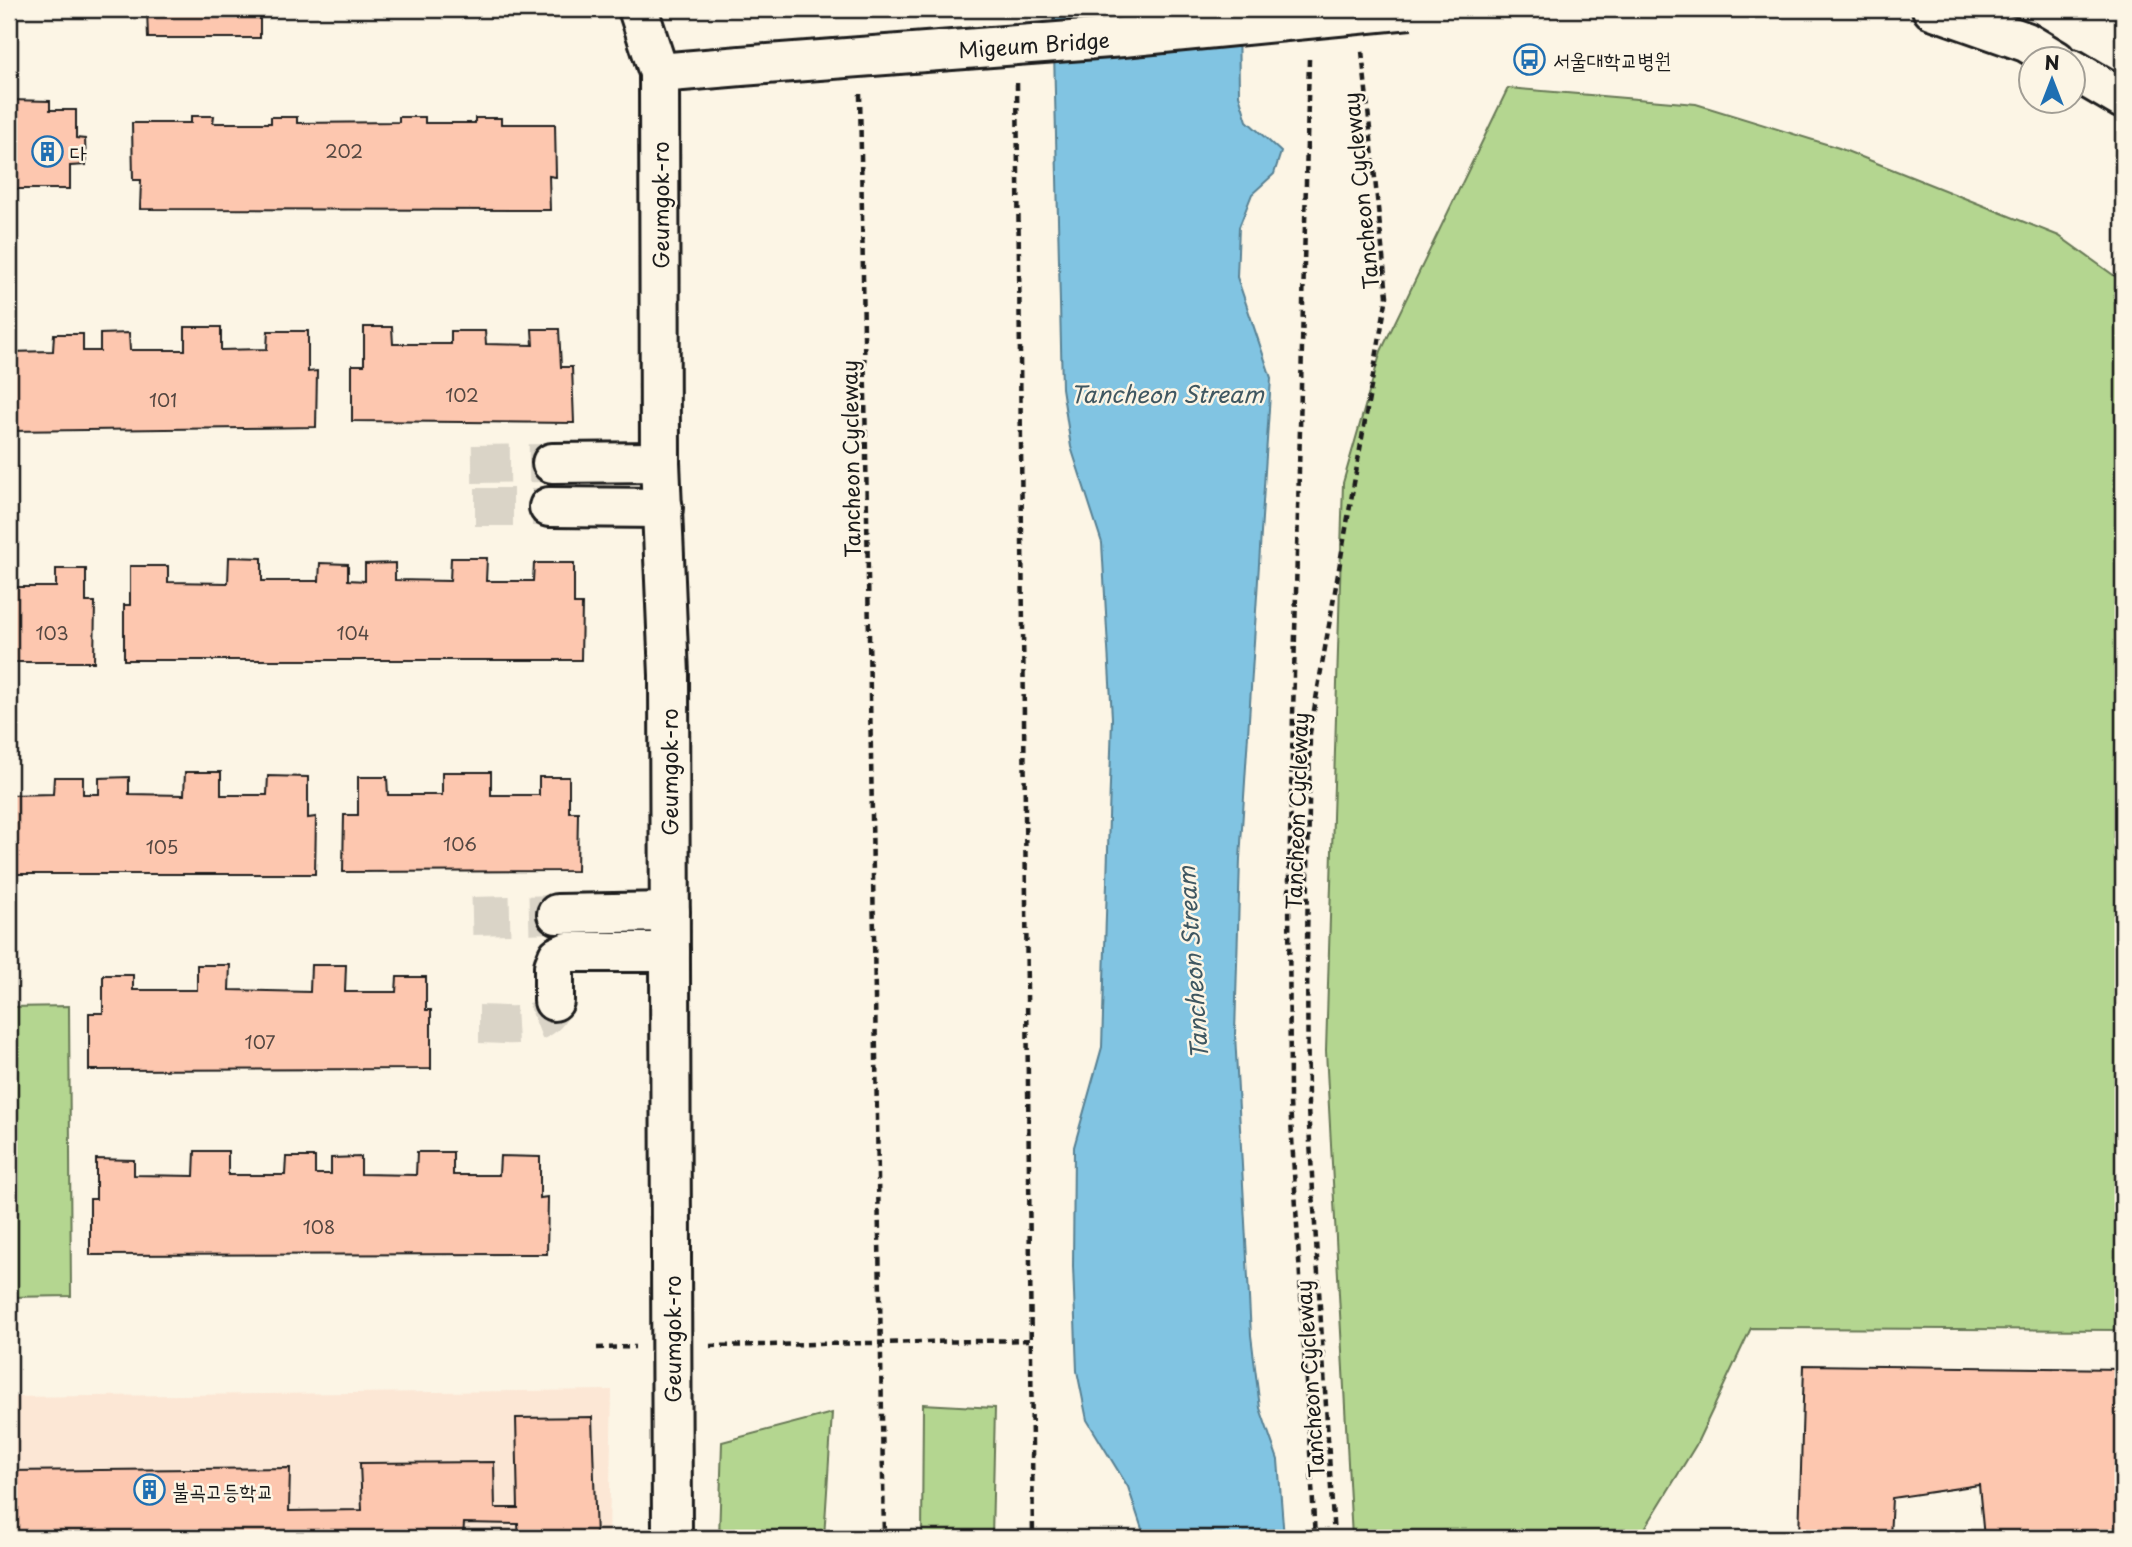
<svg xmlns="http://www.w3.org/2000/svg" width="2132" height="1547" font-family="'Playpen Sans','Poor Story',sans-serif">
  <style>
    .built { fill: #fce7d5 }
    .green { fill: #b4d690; stroke: #687956; stroke-width: 2 }
    .water { fill: #81c4e2; stroke: #598193; stroke-width: 2 }
    .building { fill: #fdc7af; stroke: #1c1c1c; stroke-width: 2 }
    .lines { fill: none; stroke-linecap: round; stroke-linejoin: round }
    .minor-tunnel { stroke: #dad4c7; stroke-width: 38; stroke-dasharray: 38 19; stroke-linecap: butt }
    .minor-casing { stroke: #1c1c1c; stroke-width: 44 }
    .major-casing { stroke: #1c1c1c; stroke-width: 44 }
    .path { stroke: #1c1c1c; stroke-width: 4.5; stroke-dasharray: 7 5; stroke-linecap: butt }
    .minor { stroke: #fcf5e5; stroke-width: 38 }
    .major { stroke: #fcf5e5; stroke-width: 38 }
    .minor-bridge-casing { stroke: #1c1c1c; stroke-width: 44; stroke-linecap: butt }
    .minor-bridge { stroke: #fcf5e5; stroke-width: 38 }
    .labels { text-anchor: middle; dominant-baseline: central; stroke-width: 5; stroke-linejoin: round; paint-order: stroke }
    .number-label { font-size: 18px; fill: #544741 }
    .street-label { font-size: 21px; fill: #1c1c1c; stroke: #fcf5e5 }
    .poi-label { font-size: 21px; fill: #1c1c1c; stroke: #fcf5e5; text-anchor: start }
    .water-label { font-size: 23px; font-style: italic; fill: #3f5761; stroke: #fcf5e5 }
  </style>
  <rect width="100%" height="100%" fill="#fcf5e5"/>
  <filter id="ink" filterUnits="userSpaceOnUse"><feTurbulence type="fractalNoise" baseFrequency=".0143" numOctaves="2"/><feDisplacementMap in="SourceGraphic" scale="14" xChannelSelector="R" yChannelSelector="G"/><feConvolveMatrix kernelMatrix="1 2 1 2 8 2 1 2 1" color-interpolation-filters="sRGB"/></filter>
  <g filter="url(#ink)">
    <path class="built" d="M612,1390L609,1538H9V1397Z"/>
    <path class="green" d="M1508,88L1696,104L1839,148L2059,236L2123,282V1330L1751,1328L1696,1445L1639,1538H1352L1326,1051L1343,483L1381,351Z
      M69,1006L71,1296L9,1297V1007Z
      M923,1404L995,1408L992,1538H922Z
      M832,1413L824,1538H719L722,1442Z"/>
    <path class="water" d="M1053,9H1238L1239,95L1247,121L1281,152L1274,174L1252,194L1239,227L1237,277L1271,378L1240,859L1235,1034L1251,1335L1260,1408L1278,1460L1284,1538H1145L1128,1487L1087,1420L1077,1371L1073,1266L1074,1147L1102,1047L1112,718L1102,543L1071,447L1062,388Z"/>
    <path class="building" d="M141,9H260V38H148L147,9Z
      M9,100L50,101V110H76V138L85,139L86,165L70,166V189H9Z
      M191,116H214L213,123H271V117H297V123L399,122V117H425V123H475V118H501V124H555L556,177L549,176L550,210L140,209L141,180H133L132,123H191Z
      M185,327H221V350L267,349L268,331H308V372L317,371L316,427L9,431V352L53,351L54,334H83V351H100V334L129,333L130,350H185Z
      M364,327H392L393,344H451V331H485L486,344L533,345L532,329H559L561,367H572L574,423L352,421V365H364Z
      M229,557L262,558V581H319L320,563L348,564V580L365,581V564L395,563V580L450,581L451,558H487L486,581H533L534,563H574V604H582L581,660H124V605H130V566H168V582L228,583Z
      M56,569H86V602H95L94,662H9V587H56Z
      M185,772H221V795H267L268,776L308,777V818L316,817L315,874H9V795L53,794L54,777H83V794H99V778L129,777V794L184,795Z
      M442,772H491V795H539V777H569V812H578L577,871L343,872L344,815H358V777H387L388,795H442Z
      M197,965H230L229,990L310,992L311,965H346L345,992H396L397,977H426V1010H431V1069L89,1070V1013H103V975H133V990H197Z
      M195,1151H228V1175H285L286,1157H315V1174H331V1158L361,1157V1174L416,1175L417,1152H453V1175H499L500,1156L540,1157V1198L548,1197L547,1254L90,1255V1199H96V1159L134,1160V1175L194,1176Z
      M1804,1365L2123,1369V1538H1984L1979,1485L1892,1498L1890,1538H1799Z
      M592,1417L596,1538H519L518,1524L464,1523L463,1538H9V1471L290,1468L289,1511L362,1510L360,1463L494,1462L495,1508H518L516,1418Z"/>
    <g class="lines">
      <path class="minor-tunnel" d="M472,464L552,463
        M475,507H549
        M472,916L557,914
        M479,1024C505,1024 545,1033 554,1001"/>
      <defs>
        <path id="minor" d="M1932,9L2026,42L2056,60
          M2072,69L2123,99
          M659,73L741,66
          M552,463L660,462
          M549,507L663,508
          M557,914L670,912
          M554,1001V966L558,956L567,952H670"/>
        <path id="major" d="M638,9L659,73L660,462L669,675L672,1538"/>
      </defs>
      <use href="#minor" class="minor-casing"/>
      <use href="#major" class="major-casing"/>
      <path class="path" d="M1309,59L1289,880L1290,1103L1315,1538
        M1017,83L1033,1538
        M860,94L884,1538
        M710,1346L1031,1340
        M597,1348L635,1347
        M1334,1538L1308,1109L1307,947L1310,733L1387,296L1362,51"/>
      <use href="#minor" class="minor"/>
      <use href="#major" class="major"/>
      <defs>
        <path id="minor-bridge" d="M741,66L1123,37L1410,9"/>
      </defs>
      <use href="#minor-bridge" class="minor-bridge-casing"/>
      <use href="#minor-bridge" class="minor-bridge"/>
    </g>
  </g>
  <defs>
    <symbol id="bus-ring" viewBox="-11 -11 22 22"><circle r="9.5" fill="#fcf5e5" stroke="#1f6fb2" stroke-width="1.5"/><path d="M-5-6H5V4H4V6H2V4H-2V6H-4V4H-5ZM-3.5-4V0h7V-4ZM-3.5 1.2v1.5H-2V1.2ZM2 1.2v1.5H3.5V1.2Z" fill="#1f6fb2"/></symbol>
    <symbol id="building-ring" viewBox="-11 -11 22 22"><circle r="9.5" fill="#fcf5e5" stroke="#1f6fb2" stroke-width="1.5"/><path d="M-4-6H4V6H1V3H-1V6H-4ZM-2.5-4.3h1.7v1.8h-1.7ZM.8-4.3h1.7v1.8H.8ZM-2.5-1h1.7V.8h-1.7ZM.8-1h1.7V.8H.8Z" fill="#1f6fb2"/></symbol>
  </defs>
  <g fill-rule="evenodd">
    <use href="#bus-ring" x="1512" y="42" width="35" height="35"/>
    <use href="#building-ring" x="30" y="134" width="35" height="35"/>
    <use href="#building-ring" x="132" y="1472" width="35" height="35"/>
  </g>
  <g class="labels">
    <g class="number-label">
      <text x="344" y="150">202</text>
      <text x="462" y="394">102</text>
      <text x="163" y="399">101</text>
      <text x="52" y="632">103</text>
      <text x="353" y="632">104</text>
      <text x="460" y="843">106</text>
      <text x="162" y="846">105</text>
      <text x="260" y="1041">107</text>
      <text x="319" y="1226">108</text>
    </g>
    <g class="street-label">
      <text transform="translate(1034 44) rotate(-4)">Migeum Bridge</text>
      <text transform="translate(1360 191) rotate(-96)">Tancheon Cycleway</text>
      <text transform="translate(660 205) rotate(-90)">Geumgok-ro</text>
      <text transform="translate(850 459) rotate(-91)">Tancheon Cycleway</text>
      <text transform="translate(669 772) rotate(-90)">Geumgok-ro</text>
      <text transform="translate(1296 811) rotate(-88)">Tancheon Cycleway</text>
      <text transform="translate(672 1339) rotate(-90)">Geumgok-ro</text>
      <text transform="translate(1309 1379) rotate(-94)">Tancheon Cycleway</text>
    </g>
    <g class="poi-label">
      <text x="1553" y="59">서울대학교병원</text>
      <text x="70" y="152">다</text>
      <text x="172" y="1490">불곡고등학교</text>
    </g>
    <g class="water-label">
      <text x="1167" y="393">Tancheon Stream</text>
      <text transform="translate(1192 963) rotate(-94)">Tancheon Stream</text>
    </g>
  </g>
  <rect width="2132" height="1547" fill="none" stroke="#fcf5e5" stroke-width="35"/>
  <rect x="18" y="18" width="2097" height="1512" fill="none" stroke="#1c1c1c" stroke-width="2.5" filter="url(#ink)"/>
  <g transform="translate(2052 80)"><circle r="33" fill="#fcf5e5" stroke="#a29e95" stroke-width="2"/>
  <path d="M0-5L12 26L0 18L-12 26Z" fill="#1f6fb2"/>
  <text y="-10" font-size="19" font-weight="bold" text-anchor="middle" fill="#1c1c1c">N</text>
  </g>
</svg>
